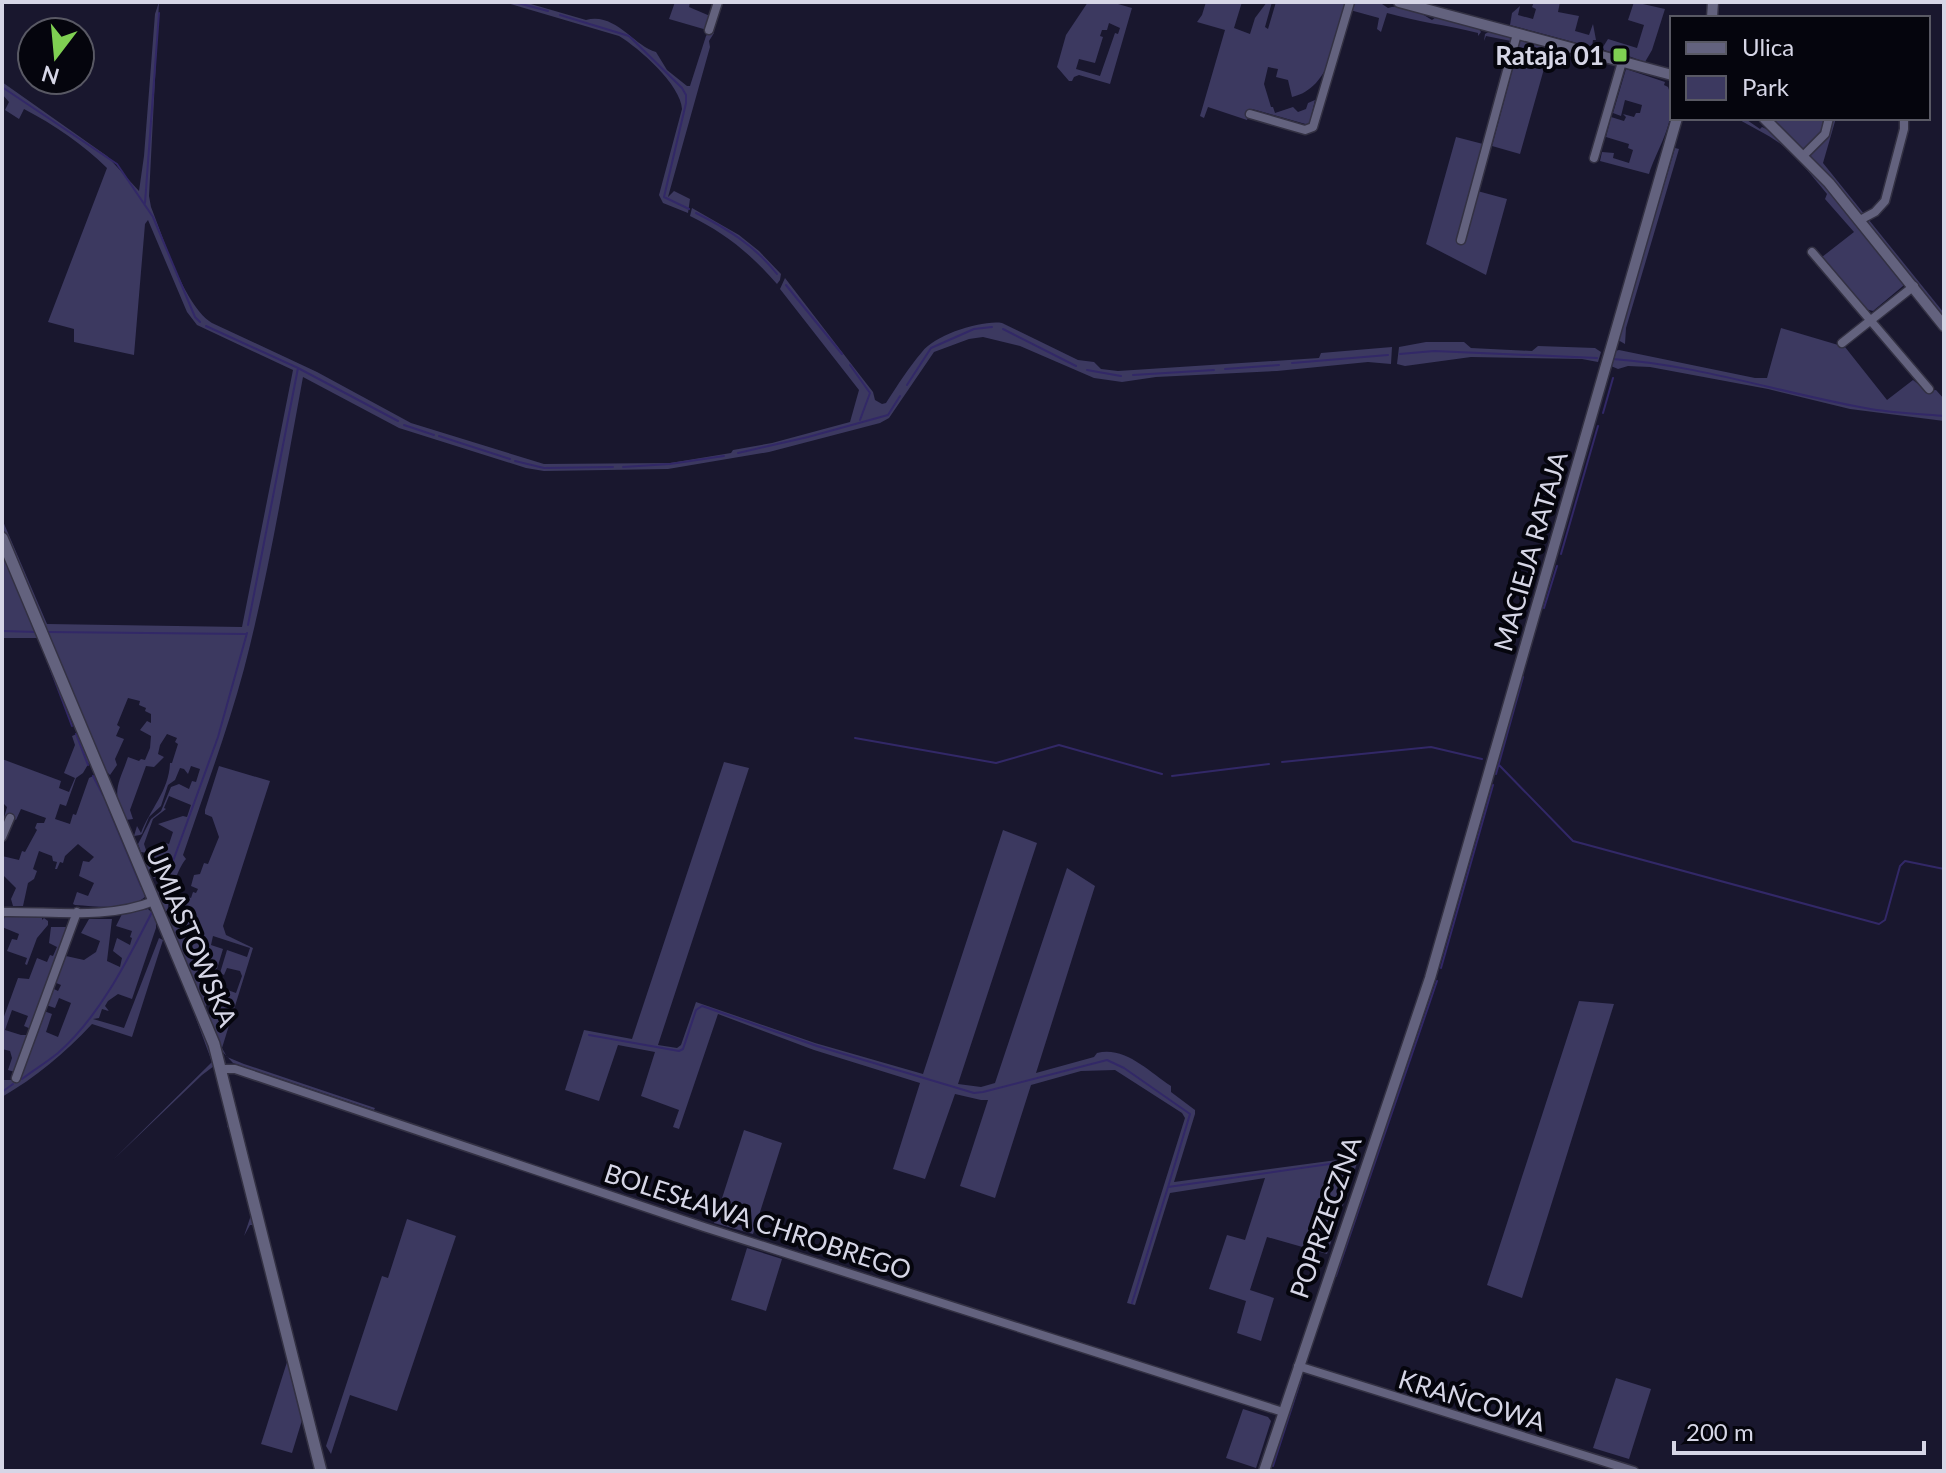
<svg xmlns="http://www.w3.org/2000/svg" width="1946" height="1473" font-family="Lato,sans-serif">
  <style>
    .green { fill: #3c3960; fill-rule: evenodd }
    .lines { fill: none; stroke-linecap: round; stroke-linejoin: round }
    .stream { stroke: #322867; stroke-width: 2 }
    .minor-casing { stroke: #333143; stroke-width: 11 }
    .tertiary-casing { stroke: #333143; stroke-width: 13 }
    .secondary-casing { stroke: #333143; stroke-width: 14 }
    .minor { stroke: #63627e; stroke-width: 8 }
    .tertiary { stroke: #63627e; stroke-width: 10 }
    .secondary { stroke: #63627e; stroke-width: 11 }
    .poi-dot { fill: #7fd052; stroke: #05050d; stroke-width: 3 }
    .labels { text-anchor: middle; dominant-baseline: central; stroke-width: 8; stroke-linejoin: round; paint-order: stroke }
    .poi-label { font-size: 26px; font-weight: bold; fill: #d6d6e6; stroke: #05050d; text-anchor: end }
    .street-label { font-size: 26px; fill: #d6d6e6; stroke: #05050d }
  </style>
  <rect width="100%" height="100%" fill="#19172e"/>
  <path class="green" d="M159,2L149,196L151,207C164,239 184,306 212,323L317,372L411,423L544,464L670,463L731,453L733,450L772,443L850,422L859,390L780,289L785,278L859,374L873,392L875,400L882,404L886,403C897,386 909,367 922,352C935,335 981,320 1002,323L1078,360L1094,362L1101,369L1118,371L1319,358L1321,353L1392,347L1391,364L1368,362L1277,371L1156,377L1122,382L1094,378L1020,346L983,337L969,339L934,352L889,418L880,423L769,452L668,469L544,471L526,468L399,428L303,377C285,474 269,573 244,669C227,732 204,793 183,855L186,859C179,866 167,898 168,910L163,913L155,893L163,877L161,875L154,878L150,875L145,862L149,856L159,853L162,842L169,844L173,832L158,824L183,816L187,817L191,805L169,796L164,808L166,809L153,819L144,844L147,853L141,852L138,844L151,819L161,811L171,787L179,784L189,789L192,781L196,782L200,769L191,766L188,774L184,769L180,768L175,780L168,785L161,806L149,817L142,834L140,835L134,836L137,826L141,833C150,809 169,791 170,763H172L178,744L175,742L177,738L167,734L160,745L158,754L164,757L154,767L146,766L130,810L133,819L126,820C110,791 119,784 128,757L139,761L141,759L145,760L150,748L151,736L140,730L147,721L151,723V714L145,711L146,708L139,705L140,701L128,698L117,725L120,727L116,736L124,739L115,759L117,765L110,775L105,770L2,526V519L47,624L242,627L293,370L197,325L187,312L148,220L145,224L134,355L74,342V329L48,322L107,168C84,145 53,124 24,109L19,119L5,110L9,102L2,94V82L107,156L139,191L144,156L155,14Z
    M504,2H524L586,20C615,12 634,46 656,52L667,70L687,86H690L706,36L710,31L714,33L709,41L710,47L668,197L674,191L690,199L688,213L663,203L659,195L682,109C681,85 639,48 619,36Z
    M675,2H690L689,7L710,16L707,30L669,19Z
    M1088,2H1111L1132,8L1110,84L1079,75L1074,77L1072,81H1069L1057,67L1066,35ZM1109,23L1120,28L1118,34L1115,33L1100,76L1076,69L1079,59L1095,63L1103,37L1100,36L1102,30H1107Z
    M1206,2H1242L1234,28L1250,34L1255,18L1267,2H1272L1265,27L1268,29L1276,2H1346C1336,36 1332,88 1292,97L1288,80L1276,77L1278,69L1268,67L1264,84L1271,107H1273L1275,113L1293,107L1298,112L1306,109L1308,103L1315,100L1309,125L1252,109L1247,120L1208,107L1204,118L1200,116L1225,30L1197,22L1202,15Z
    M1352,2H1379L1388,8C1401,3 1422,13 1432,20L1436,17L1479,29L1481,32L1478,36V33C1447,25 1418,22 1387,13L1381,32L1377,29L1379,18L1350,10Z
    M1534,2H1560L1558,12L1579,16L1575,31L1589,35L1593,24L1596,40H1593L1592,47L1510,25L1512,13L1520,6L1518,15L1533,19L1536,9L1532,7Z
    M1634,2L1665,9L1652,50L1645,62L1620,53L1619,55L1604,50L1603,47L1608,39L1637,48L1644,25L1628,20Z
    M1490,31L1577,56L1576,58L1549,51L1520,154L1492,146L1518,49L1511,41L1486,36L1484,41L1485,34Z
    M1626,69L1665,82L1664,85L1668,87C1680,116 1658,146 1649,174L1600,161L1602,152L1614,153L1613,158L1629,163L1633,150L1628,148L1629,144L1606,137L1611,117L1624,121L1626,117L1623,114L1634,117L1636,113H1640L1642,105L1625,100L1621,116L1613,113Z
    M1737,118H1744L1760,129L1762,127C1801,144 1874,244 1904,281L1903,286L1873,311L1865,309L1822,257L1854,232L1825,199L1827,194C1813,177 1799,159 1782,145C1768,134 1752,128 1737,118Z
    M1772,118H1836L1823,163L1944,313V318C1889,249 1836,179 1772,118Z
    M1456,137L1483,144L1470,189L1507,199L1486,275L1426,244Z
    M1675,148L1679,149L1626,328L1625,344L1618,340Z
    M692,208L739,235L759,251L781,274L780,280L777,284C751,254 725,233 690,216Z
    M1781,328L1845,347L1887,400L1913,380L1927,391L1936,390L1944,399V421L1850,409L1768,389L1650,367L1628,366L1618,369L1611,366L1615,351L1619,350L1755,378H1767Z
    M1426,342H1464L1471,348L1532,351L1538,346L1595,348L1601,352L1598,362L1582,359L1471,357L1405,366L1397,364L1399,347Z
    M2,551L40,638H2Z
    M79,733L90,761L83,773L76,778L66,806L60,804L55,819L70,824L73,814L76,815L89,778L95,775L142,884L145,897C127,912 96,906 75,905L73,904L77,892L88,896L94,883L79,876L83,861L89,862L94,857L78,844L65,856L63,863L60,862L57,869H55L57,862L53,861L52,856L39,851L33,869L37,871L34,879L28,883L23,906H13L11,899L16,888L2,874V856L19,860L22,851L25,852L37,830L35,828L37,823H44L46,818L21,809L16,820L7,815L2,825L7,807L2,802V759L61,781L59,788L69,792L75,778L64,773L75,745L72,736Z
    M724,762L749,768L658,1045L677,1048L681,1045L696,1002L815,1043L923,1074L1003,830L1037,843L958,1084L981,1087L995,1083L1067,868L1095,886L1036,1073L1094,1057L1097,1053C1125,1046 1148,1071 1171,1086V1092L1195,1110V1114L1174,1182L1359,1157L1327,1254L1267,1237L1250,1290L1274,1298L1261,1341L1237,1333L1246,1301L1209,1289L1227,1235L1245,1240L1265,1178L1170,1193L1135,1305L1127,1303L1185,1118L1182,1113L1115,1070L1081,1071L1031,1085L995,1198L960,1186L988,1100H981L955,1094L925,1179L893,1169L920,1083L814,1050L718,1014L679,1129L673,1127L679,1110L641,1096L655,1052L618,1045L599,1101L565,1090L584,1030L632,1039Z
    M219,766L270,781L223,926L226,935L253,948L222,1048L227,1057L244,1064L375,1108L374,1110L233,1063L221,1050L208,1018L222,988L236,993L242,976L240,971L227,968L224,975L220,973L227,950L247,957L250,948L213,936L211,945L223,949L217,969L208,970L206,977L216,980L205,1009L168,922L180,894L191,898L193,892L196,893L198,889L191,886L194,875L200,874L204,863L208,864L219,837L212,817L205,814V810Z
    M148,909L156,916V928L132,999L118,994L108,1001L105,1006L109,1011L102,1009L99,1018L93,1019L124,1028L159,938L163,940L132,1037L92,1024C64,1054 36,1077 2,1097V1080H13L39,1029L44,1011L52,1014L46,1032L58,1037L71,1003L59,998L55,1008L46,1005L52,988L58,991L61,985L54,982L78,918L66,956L84,960L96,952L100,941L81,933L89,919H112L107,961L120,967L122,958L113,951L117,938L130,945L132,938L130,937L132,931L116,926L122,914Z
    M5,915L42,916V920L44,918L48,921V925L37,938L27,965L25,964L27,958L7,951L12,939L17,940L19,934L2,927Z
    M51,927H68L31,1029L24,1026L28,1016L12,1010L5,1030L21,1035H28L15,1072L8,1070L12,1058L10,1051L2,1049V1022L18,978L29,979L37,958L47,962L50,955L53,956L57,947L49,943Z
    M175,962L214,1058L303,1417L292,1453L261,1444L287,1362L253,1225H250L244,1236L251,1215L229,1128L227,1127L228,1121L214,1066L202,1075L113,1160L212,1062Z
    M1579,1001L1614,1004L1522,1298L1487,1285Z
    M744,1130L782,1143L753,1234L714,1223Z
    M407,1219L456,1236L397,1411L350,1395L331,1454L326,1446L382,1276L388,1278Z
    M747,1248L782,1259L766,1311L731,1300Z
    M1616,1378L1651,1389L1629,1459L1593,1448Z
    M1243,1409L1268,1417L1271,1421L1256,1468L1226,1458Z"/>
  <g class="lines">
    <path class="stream" d="M514,2L548,11
      M560,15L629,36L682,88L686,95V103L664,197L689,209
      M2,87L117,164L153,217L195,317L200,322
      M145,203L159,13
      M696,213C728,229 755,246 777,274
      M786,285L842,354
      M206,326L298,368L398,421
      M1003,329L1076,366
      M1400,354L1434,351L1597,358
      M1613,359C1699,365 1781,393 1865,408C1891,413 1918,414 1944,416
      M1292,363L1388,355
      M850,365L870,393L860,420
      M1225,369L1279,365
      M1087,370L1121,376
      M1133,375L1214,370
      M907,385L931,348L974,329L992,327
      M1603,413L1613,378
      M404,425L434,435
      M439,436L510,459
      M738,453L808,437L888,415L900,396
      M515,461L544,468L613,467
      M623,467L670,464L724,456
      M1561,554L1598,426
      M1544,608L1557,566
      M248,625L298,368
      M2,631L37,632
      M47,632L246,634
      M47,660L72,726
      M76,734L88,765
      M855,738L996,763L1059,745L1162,774
      M1282,762L1431,747L1482,759
      M1499,765L1573,841L1879,924L1885,920L1900,866L1905,861L1944,869
      M1496,774L1523,677
      M93,776L103,795
      M1172,776L1269,764
      M109,809L141,886
      M160,897L218,737L247,633
      M1441,968L1493,785
      M589,1035L679,1051L683,1049L696,1010L702,1006L817,1046L974,1093L983,1092L1107,1060L1124,1068L1190,1114L1168,1187L1357,1160
      M22,1079C34,1070 47,1062 58,1053C100,1016 127,961 152,912
      M2,1092L13,1084
      M1336,1276L1437,981
      M1132,1303L1168,1187
      M1273,1466L1301,1379"/>
    <defs>
      <path id="minor" d="M709,30L718,2
        M1250,114L1305,130L1313,127L1350,2
        M1804,155L1825,134L1829,118
        M1594,158L1622,62
        M1860,220L1875,212L1885,201L1904,129V118
        M1461,240L1517,34
        M1812,252L1929,389
        M1842,343L1914,286
        M2,837L10,818
        M2,912C52,911 107,920 154,901
        M221,1069H235L704,1227L1283,1412
        M16,1078L77,912
        M1298,1366L1634,1471"/>
      <path id="tertiary" d="M1399,2L1672,75
        M1712,18L1713,2
        M1764,118L1829,183L1944,326
        M1264,1471L1430,978L1677,118"/>
      <path id="secondary" d="M2,538L214,1044L321,1471"/>
    </defs>
    <use href="#minor" class="minor-casing"/>
    <use href="#tertiary" class="tertiary-casing"/>
    <use href="#secondary" class="secondary-casing"/>
    <use href="#minor" class="minor"/>
    <use href="#tertiary" class="tertiary"/>
    <use href="#secondary" class="secondary"/>
  </g>
  <rect class="poi-dot" x="1612" y="47" width="16" height="16" rx="4"/>
  <g class="labels">
    <g class="poi-label">
      <text x="1604" y="55">Rataja 01</text>
    </g>
    <g class="street-label">
      <text transform="translate(1530 551) rotate(-74)">MACIEJA RATAJA</text>
      <text transform="translate(192 936) rotate(67)">UMIASTOWSKA</text>
      <text transform="translate(1325 1217) rotate(-71)">POPRZECZNA</text>
      <text transform="translate(758 1221) rotate(18)">BOLESŁAWA CHROBREGO</text>
      <text transform="translate(1472 1400) rotate(17)">KRAŃCOWA</text>
    </g>
  </g>
  <rect width="1946" height="1473" fill="none" stroke="#d6d6e6" stroke-width="8"/>
  <rect x="1670" y="16" width="260" height="104" fill="#05050d" stroke="#595964" stroke-width="2"/>
  <rect x="1686" y="42" width="40" height="12" fill="#63627e" stroke="#595964" stroke-width="2"/>
  <text x="1742" y="56" font-size="24" fill="#d6d6e6">Ulica</text>
  <rect x="1686" y="76" width="40" height="24" fill="#3c3960" stroke="#595964" stroke-width="2"/>
  <text x="1742" y="96" font-size="24" fill="#d6d6e6">Park</text>
  <g transform="translate(56 56) rotate(196)"><circle r="38" fill="#05050d" stroke="#595964" stroke-width="2"/>
  <path d="M0-6L14 30L0 20L-14 30Z" fill="#7fd052"/>
  <text y="-12" font-size="22" font-weight="bold" text-anchor="middle" fill="#d6d6e6">N</text>
  </g>
  <path d="M1674 1441v12h250v-12" fill="none" stroke="#d6d6e6" stroke-width="4"/>
  <text x="1686" y="1441" font-size="24" fill="#d6d6e6" stroke="#05050d" stroke-width="6" paint-order="stroke">200 m</text>
</svg>
